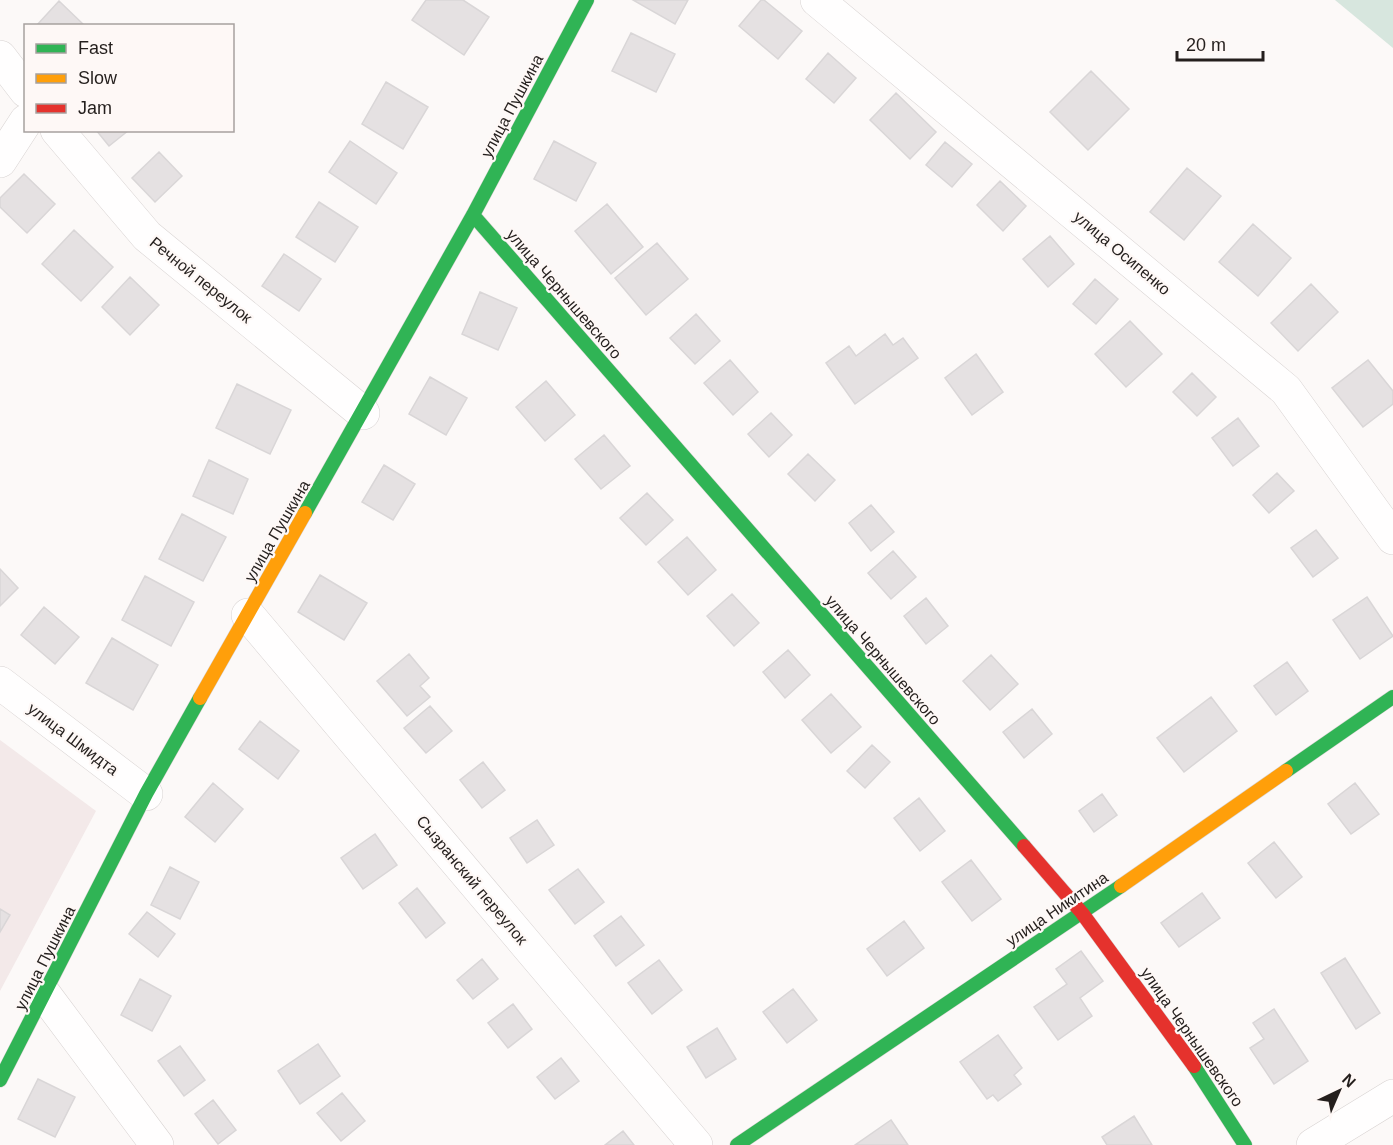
<svg xmlns="http://www.w3.org/2000/svg" width="1393" height="1145" font-family="Arial,sans-serif">
  <style>
    .industrial { fill: #f3e9e9 }
    .green { fill: #d7e6de }
    .building { fill: #e5e1e2; stroke: #d9d6d7; stroke-width: 1.5 }
    .lines { fill: none; stroke-linecap: round; stroke-linejoin: round }
    .street-casing { stroke: #d8d3d2; stroke-width: 34 }
    .fast-casing { stroke: #d8d3d2; stroke-width: 15 }
    .slow-casing { stroke: #d8d3d2; stroke-width: 15 }
    .jam-casing { stroke: #d8d3d2; stroke-width: 15 }
    .street { stroke: #fffefe; stroke-width: 33 }
    .fast { stroke: #30b455; stroke-width: 14 }
    .slow { stroke: #ff9f0a; stroke-width: 14 }
    .jam { stroke: #e5322d; stroke-width: 14 }
    .labels { text-anchor: middle; dominant-baseline: central; stroke-width: 4.5; stroke-linejoin: round; paint-order: stroke }
    .street-label { font-size: 16px; fill: #241f1d; stroke: #fef8f6 }
  </style>
  <rect width="100%" height="100%" fill="#fcf9f8"/>
  <path class="industrial" d="M0,740L96,811L0,991Z"/>
  <path class="green" d="M1335,0H1393V48Z"/>
  <path class="building" d="M426,0H463L489,17L464,55L412,20Z
    M633,0H688L675,24Z
    M761,0H764L802,31L778,59L739,26Z
    M59,1L85,26H36Z
    M631,33L675,54L656,92L612,71Z
    M828,53L856,78L834,103L806,79Z
    M1091,71L1129,109L1088,150L1050,112Z
    M386,82L428,107L403,149L362,124Z
    M896,93L936,132L910,159L870,120Z
    M96,130H129L109,146Z
    M350,141L397,173L376,204L329,172Z
    M554,141L596,163L576,201L534,179Z
    M945,142L972,164L952,187L926,165Z
    M159,152L182,176L155,202L132,178Z
    M1187,168L1221,196L1184,240L1150,212Z
    M24,174L55,204L27,233L0,207V198Z
    M1000,181L1026,206L1003,231L977,205Z
    M319,202L358,227L335,262L296,237Z
    M607,204L643,247L611,274L575,231Z
    M1253,224L1291,258L1258,296L1219,262Z
    M74,230L113,267L81,301L42,264Z
    M1050,236L1074,264L1048,287L1023,259Z
    M657,243L688,279L646,315L615,278Z
    M284,254L321,279L299,311L262,286Z
    M130,277L159,305L130,335L102,307Z
    M1095,279L1118,299L1096,324L1073,304Z
    M1311,284L1338,312L1298,351L1271,323Z
    M480,292L517,308L498,350L462,334Z
    M696,314L720,341L695,364L670,338Z
    M1130,321L1162,354L1126,387L1095,354Z
    M885,334L893,345L903,338L918,358L855,404L826,363L849,346L856,356Z
    M976,354L1003,392L972,415L945,378Z
    M730,360L758,392L733,415L704,383Z
    M1368,360L1393,391V404L1363,427L1332,388Z
    M1192,373L1216,397L1197,416L1173,392Z
    M430,377L467,398L446,435L409,414Z
    M546,381L575,415L545,441L516,407Z
    M237,384L291,410L270,454L216,428Z
    M771,413L792,435L769,457L748,434Z
    M1238,418L1259,446L1233,466L1212,438Z
    M604,435L630,466L601,489L575,459Z
    M808,454L835,480L815,501L788,474Z
    M209,460L248,479L233,514L193,496Z
    M384,465L415,484L393,520L362,502Z
    M1277,473L1294,491L1269,513L1253,495Z
    M647,493L673,520L646,545L620,518Z
    M871,505L894,532L871,551L849,523Z
    M182,514L226,537L203,581L159,559Z
    M1316,530L1338,558L1313,577L1291,548Z
    M687,537L716,570L688,595L658,562Z
    M893,551L916,577L891,599L868,573Z
    M0,569L18,588L0,606Z
    M320,575L367,603L344,640L298,612Z
    M145,576L194,602L171,646L122,620Z
    M732,594L759,623L734,646L707,616Z
    M1367,597L1393,636L1360,659L1333,620Z
    M926,598L948,626L926,644L904,616Z
    M44,607L79,637L55,664L21,635Z
    M112,638L158,665L133,710L86,683Z
    M788,650L810,675L785,698L763,672Z
    M409,654L429,678L420,686L430,697L407,716L377,681Z
    M991,655L1018,684L990,710L963,681Z
    M1287,662L1308,691L1276,715L1254,686Z
    M831,694L861,727L831,753L802,720Z
    M1211,697L1237,731L1184,772L1157,738Z
    M430,706L452,731L426,753L404,728Z
    M1032,709L1052,734L1024,758L1003,732Z
    M260,721L299,751L278,779L239,749Z
    M872,745L890,762L865,788L847,771Z
    M483,762L505,790L482,808L460,780Z
    M213,783L243,809L215,842L185,817Z
    M1355,783L1379,814L1351,834L1328,804Z
    M1102,794L1117,815L1094,832L1079,811Z
    M919,798L945,831L920,851L894,818Z
    M537,820L554,845L527,863L510,838Z
    M375,834L397,865L363,889L341,858Z
    M1274,842L1302,877L1276,898L1248,863Z
    M971,860L1001,899L972,921L942,882Z
    M170,867L199,882L180,919L151,905Z
    M578,869L604,902L575,924L549,890Z
    M417,888L445,923L426,938L399,903Z
    M1202,893L1220,918L1179,947L1161,923Z
    M0,909L10,915L0,932Z
    M147,912L175,934L158,957L129,934Z
    M621,916L644,945L616,966L594,936Z
    M904,921L924,948L887,976L867,949Z
    M1081,951L1103,981L1080,998L1092,1016L1058,1040L1034,1007L1067,984L1056,969Z
    M1345,958L1380,1013L1356,1029L1321,973Z
    M482,959L498,979L473,999L457,980Z
    M659,960L682,990L652,1014L628,983Z
    M140,979L171,996L152,1031L121,1015Z
    M793,989L817,1020L787,1043L763,1012Z
    M513,1004L532,1029L508,1048L488,1023Z
    M1274,1009L1308,1061L1274,1084L1250,1048L1264,1039L1253,1023Z
    M717,1028L736,1059L706,1078L687,1047Z
    M998,1035L1022,1068L1014,1075L1021,1084L998,1101L993,1095L987,1099L960,1062Z
    M318,1044L340,1076L300,1104L278,1071Z
    M180,1046L205,1080L184,1096L158,1061Z
    M561,1058L579,1081L555,1099L537,1077Z
    M38,1079L75,1097L55,1137L18,1119Z
    M342,1093L365,1121L341,1141L317,1113Z
    M213,1100L236,1130L218,1144L195,1114Z
    M1134,1116L1152,1145H1107L1102,1137Z
    M891,1120L908,1145H855Z
    M623,1131L634,1145H605Z"/>
  <g class="lines">
    <defs>
      <path id="street" d="M817,0L1286,390L1393,538
        M0,57L26,91
        M57,130L147,236L363,413
        M0,161L26,121
        M248,615L696,1145
        M0,683L146,794
        M45,995L157,1145
        M1313,1145L1393,1096"/>
      <path id="fast" d="M473,215L1024,846
        M305,513L473,215L587,0
        M1286,771L1393,697
        M1194,1066L1245,1145
        M0,1080L146,794L200,698
        M737,1145L1121,886"/>
      <path id="slow" d="M200,698L305,513
        M1121,886L1286,771"/>
      <path id="jam" d="M1024,846L1082,913L1194,1066"/>
    </defs>
    <use href="#street" class="street-casing"/>
    <use href="#fast" class="fast-casing"/>
    <use href="#slow" class="slow-casing"/>
    <use href="#jam" class="jam-casing"/>
    <use href="#street" class="street"/>
    <use href="#fast" class="fast"/>
    <use href="#slow" class="slow"/>
    <use href="#jam" class="jam"/>
  </g>
  <g class="labels">
    <g class="street-label">
      <text transform="translate(512 106) rotate(-62)">улица Пушкина</text>
      <text transform="translate(1122 253) rotate(40)">улица Осипенко</text>
      <text transform="translate(201 280) rotate(39)">Речной переулок</text>
      <text transform="translate(564 294) rotate(49)">улица Чернышевского</text>
      <text transform="translate(277 531) rotate(-60)">улица Пушкина</text>
      <text transform="translate(883 660) rotate(49)">улица Чернышевского</text>
      <text transform="translate(73 739) rotate(37)">улица Шмидта</text>
      <text transform="translate(472 880) rotate(50)">Сызранский переулок</text>
      <text transform="translate(1057 909) rotate(-34)">улица Никитина</text>
      <text transform="translate(45 958) rotate(-63)">улица Пушкина</text>
      <text transform="translate(1192 1037) rotate(55)">улица Чернышевского</text>
    </g>
  </g>
  <rect x="24" y="24" width="210" height="108" fill="#fef8f6" stroke="#a7a19f" stroke-width="1.5"/>
  <rect x="36" y="44" width="30" height="9" fill="#30b455" stroke="#a7a19f" stroke-width="1.5"/>
  <text x="78" y="54" font-size="18" fill="#241f1d">Fast</text>
  <rect x="36" y="74" width="30" height="9" fill="#ff9f0a" stroke="#a7a19f" stroke-width="1.5"/>
  <text x="78" y="84" font-size="18" fill="#241f1d">Slow</text>
  <rect x="36" y="104" width="30" height="9" fill="#e5322d" stroke="#a7a19f" stroke-width="1.5"/>
  <text x="78" y="114" font-size="18" fill="#241f1d">Jam</text>
  <g transform="translate(1339 1091) rotate(44)" stroke="#fef8f6" stroke-width="4.5" paint-order="stroke">
  <path d="M0-4.5L10 22L0 15L-10 22Z" fill="#241f1d"/>
  <text y="-9" font-size="16" font-weight="bold" text-anchor="middle" fill="#241f1d">N</text>
  </g>
  <path d="M1177 51v9h86v-9" fill="none" stroke="#241f1d" stroke-width="3"/>
  <text x="1186" y="51" font-size="18" fill="#241f1d" stroke="#fef8f6" stroke-width="4.5" paint-order="stroke">20 m</text>
</svg>
